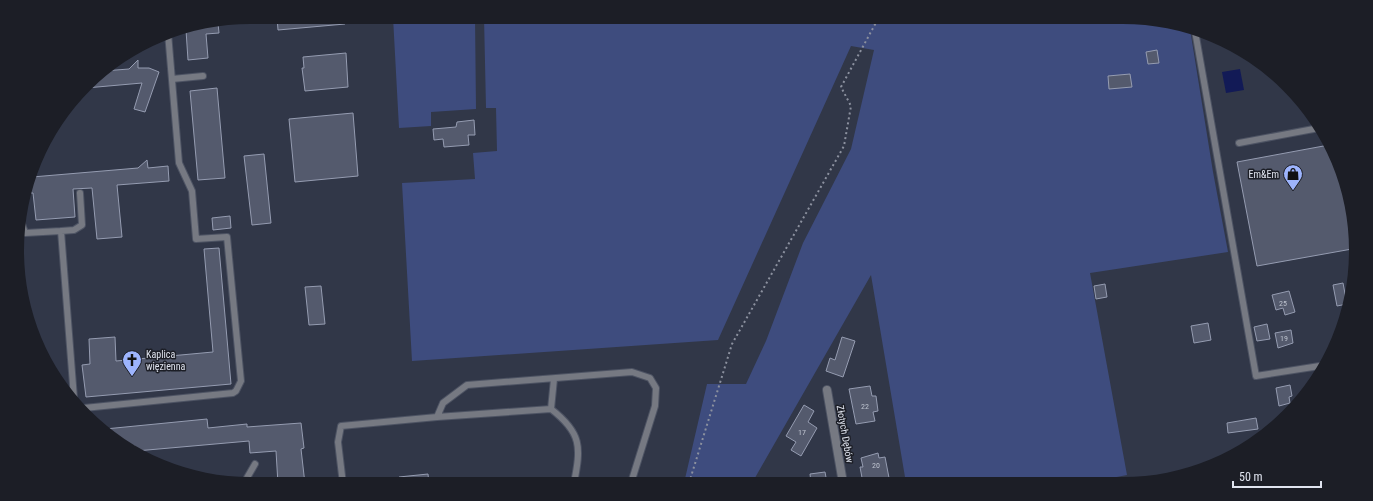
<svg xmlns="http://www.w3.org/2000/svg" width="1373" height="501" font-family="'Roboto Condensed',sans-serif">
  <style>
    .green { fill: #3e4c7e }
    .water { fill: #121a56 }
    .building { fill: #545a6d; stroke: #959cb1 }
    .lines { fill: none; stroke-linecap: round; stroke-linejoin: round }
    .service-casing { stroke: #4d5363; stroke-width: 8 }
    .minor-casing { stroke: #4d5363; stroke-width: 10 }
    .path { stroke: #8c919f; stroke-width: 2; stroke-dasharray: 2 3; stroke-linecap: butt }
    .service { stroke: #767982; stroke-width: 6 }
    .minor { stroke: #767982; stroke-width: 8 }
    .labels { text-anchor: middle; dominant-baseline: central; stroke-width: 3; stroke-linejoin: round; paint-order: stroke }
    .number-label { font-size: 8px; fill: #bdc2ce }
    .poi-label { font-size: 10px; fill: #e0e4ef; stroke: #1c1e26; text-anchor: end }
    .street-label { font-size: 10px; fill: #e0e4ef; stroke: #1c1e26 }
  </style>
  <rect width="100%" height="100%" fill="#313748"/>
  <path class="green" d="M393,17H475L476,109L431,112V126L399,128Z
    M484,17H990L1005,24L1009,17H1123L1183,25L1190,29L1213,172L1228,252L1090,273L1127,475L1091,482L906,483L871,275L752,483H684L707,384H746L766,341L803,243L851,149L874,50L851,46L718,340L412,361L402,183L475,179L473,153L497,151L496,108H486Z"/>
  <path class="water" d="M1240,69L1244,90L1226,93L1222,72Z"/>
  <path class="building" d="M277,17H344L345,24L278,30Z
    M218,23L219,33L206,34L208,58L188,60L186,30Z
    M1157,50L1159,63L1148,64L1146,52Z
    M346,53L348,87L305,91L302,68H304L303,57Z
    M138,60V68H149L159,72L145,112L134,109L142,83L86,88L96,75L103,71L129,69Z
    M1130,74L1132,87L1109,89L1108,76Z
    M217,88L225,178L198,180L190,91Z
    M353,113L358,176L295,182L289,119Z
    M474,120L475,135H468L469,145L444,147L443,139L434,140L433,129L456,127L457,122Z
    M1329,145L1354,220L1352,249L1257,266L1237,162Z
    M264,154L271,223L252,225L244,156Z
    M147,160L148,168L168,166L169,181L117,185L122,237L97,239L92,188L73,189L75,217L36,220L33,193H27L32,177L138,168Z
    M230,216L231,228L213,230L212,218Z
    M219,248L231,384L86,397L82,365L90,364L89,339L115,337L116,361L213,352L204,249Z
    M1343,283L1347,304L1337,306L1333,285Z
    M1105,284L1107,297L1096,299L1094,286Z
    M321,286L325,324L309,325L305,287Z
    M1289,291L1295,312L1285,315L1283,308L1276,310L1272,295Z
    M1208,323L1211,340L1194,343L1191,326Z
    M1267,324L1270,339L1257,341L1254,327Z
    M1291,330L1293,343L1278,348L1275,333Z
    M842,337L855,341L843,377L826,371L830,358L835,360Z
    M1290,385L1292,396L1289,397L1290,403L1279,406L1276,388Z
    M870,386L872,396H876L878,411L873,412L875,421L856,424L849,389Z
    M804,405L814,411L808,422L817,428L801,456L791,450L796,442L786,436Z
    M1256,418L1258,429L1228,433L1227,423Z
    M207,419L208,428L247,424V427L301,423L304,448L301,449L305,484H278L276,451L250,453L249,441L136,451L135,446L127,447L121,445L105,429Z
    M878,453L879,458L885,457L890,483H863L860,467H863L861,458Z
    M825,472L827,483H811L810,474Z
    M428,474L429,484H400L399,477Z"/>
  <g class="lines">
    <defs>
      <path id="service" d="M1195,31L1256,376L1326,365
        M172,79L203,76
        M1239,143L1319,128
        M20,218L25,233L61,231L74,398
        M61,231L74,230L82,225L80,193
        M84,408L233,393L236,391L241,381L227,237L196,239L192,191L179,163L168,33
        M551,409L554,379
        M437,417L551,409C582,433 581,447 574,483
        M244,483L255,464
        M343,484L338,442L341,426L437,417L443,403L467,385L632,372L650,378L656,388L655,406L631,483"/>
      <path id="minor" d="M827,390L843,483"/>
    </defs>
    <use href="#service" class="service-casing"/>
    <use href="#minor" class="minor-casing"/>
    <path class="path" d="M689,483L732,344L844,146L851,106L841,87L879,17"/>
    <use href="#service" class="service"/>
    <use href="#minor" class="minor"/>
  </g>
  <defs>
    <symbol id="shop-pin" viewBox="-11 -11 22 30"><path d="M0 17L-7.5 6A9.5 9.5 0 1 1 7.5 6Z" fill="#9db4fd" stroke="#1c1e26"/><path d="M-5-2.5h2.3a2.7 3.5 0 0 1 5.4 0H5L5.5 6h-11ZM-1.5-2.5h3a1.5 2.3 0 0 0-3 0Z" fill="#111"/></symbol>
    <symbol id="church-pin" viewBox="-11 -11 22 30"><path d="M0 17L-7.5 6A9.5 9.5 0 1 1 7.5 6Z" fill="#9db4fd" stroke="#1c1e26"/><path d="M-1.2-6h2.4v3.5h3.3v2.4h-3.3V6h-2.4V-.1h-3.3v-2.4h3.3Z" fill="#111"/></symbol>
  </defs>
  <g fill-rule="evenodd">
    <use href="#shop-pin" x="1282" y="163" width="22" height="30"/>
    <use href="#church-pin" x="121" y="349" width="22" height="30"/>
  </g>
  <g class="labels">
    <g class="number-label">
      <text x="1283" y="303">25</text>
      <text x="1284" y="338">19</text>
      <text x="865" y="406">22</text>
      <text x="802" y="432">17</text>
      <text x="876" y="465">20</text>
    </g>
    <g class="poi-label">
      <text x="1279" y="174">Em&amp;Em</text>
      <text x="146" y="354" text-anchor="start">Kaplica<tspan x="146" dy="12">więzienna</tspan></text>
    </g>
    <g class="street-label">
      <text transform="translate(845 434) rotate(80)">Złotych Dębów</text>
    </g>
  </g>
  <path d="M0 0H1373V501H0ZM250 24H1123A226 226 0 0 1 1349 250V251A226 226 0 0 1 1123 477H250A226 226 0 0 1 24 251V250A226 226 0 0 1 250 24Z" fill="#1c1e26" fill-rule="evenodd"/>
  <path d="M1233 481v6h88v-6" fill="none" stroke="#e0e4ef" stroke-width="2"/>
  <text x="1239" y="481" font-size="12" fill="#e0e4ef" stroke="#1c1e26" stroke-width="3" paint-order="stroke">50 m</text>
</svg>
